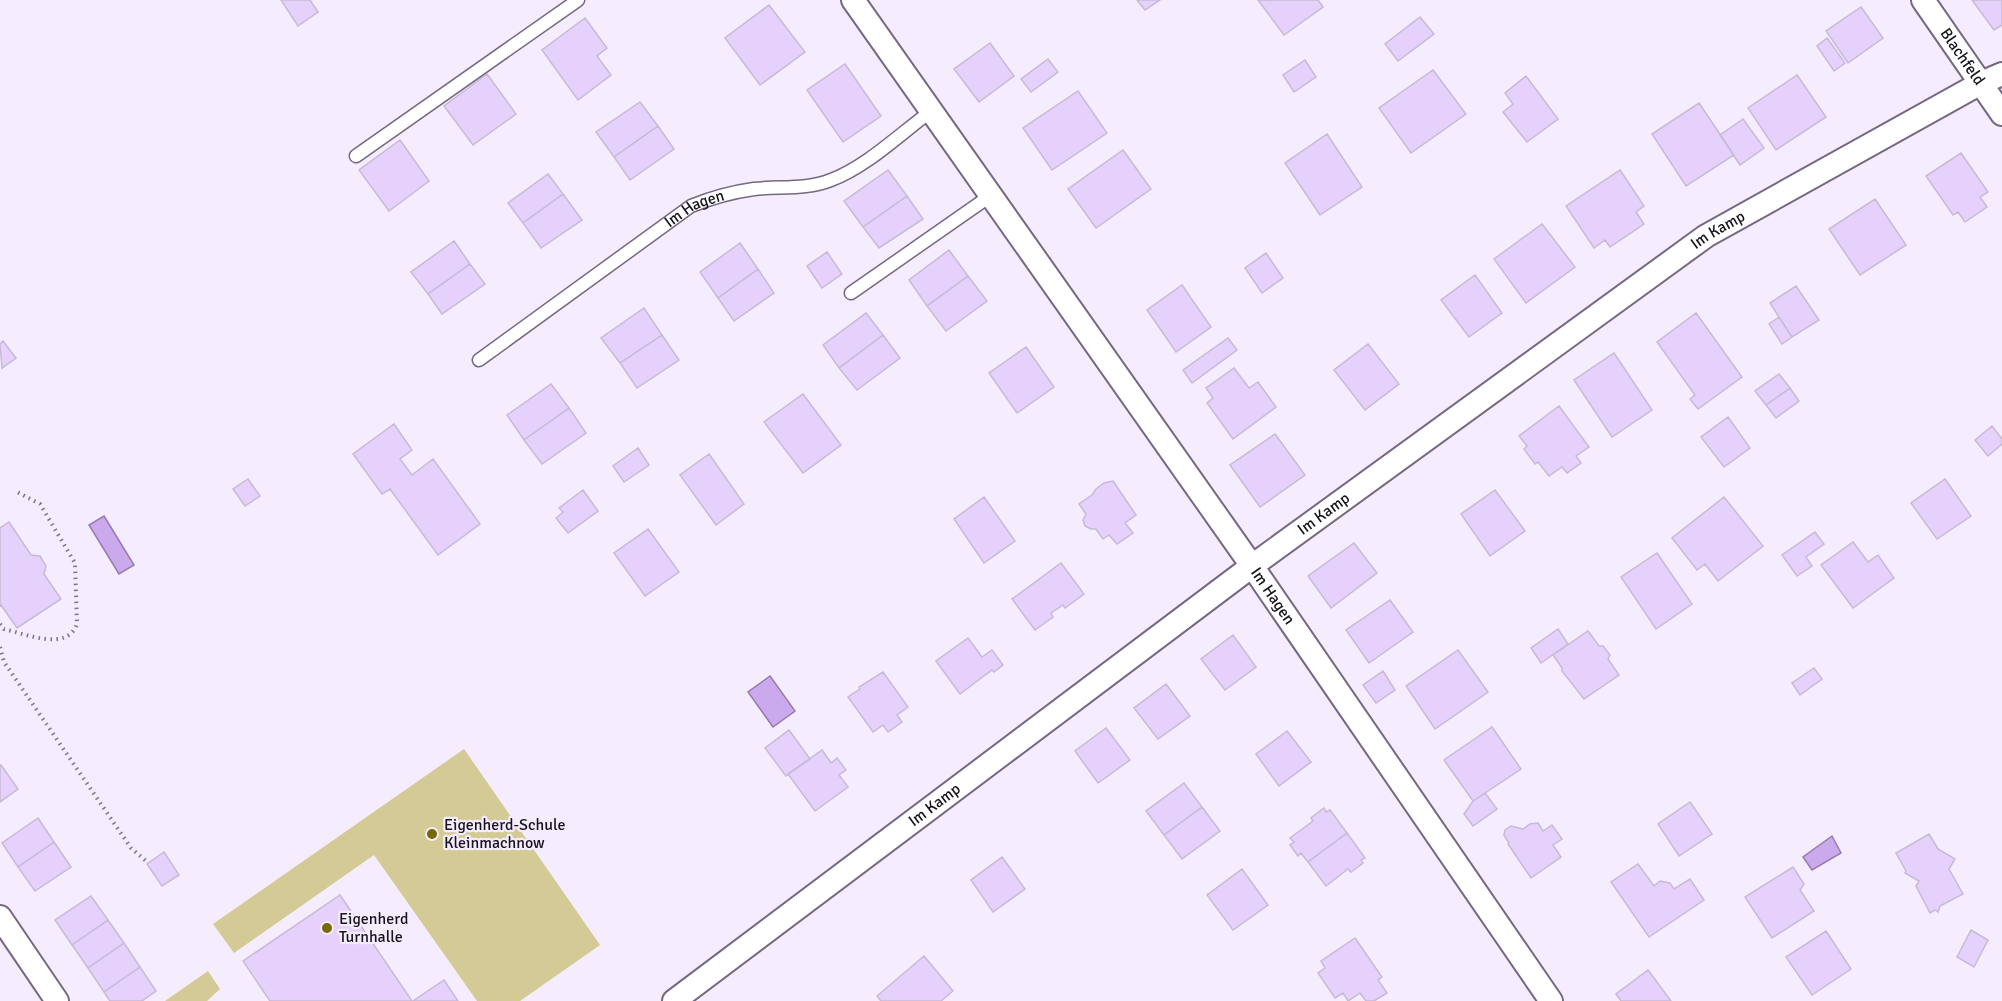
<svg xmlns="http://www.w3.org/2000/svg" width="2002" height="1001" font-family="Signika,sans-serif">
  <style>
    .green { fill: #d3ca96 }
    .water { fill: #cba9ed; stroke: #957caf; stroke-width: 1.5 }
    .building { fill: #e5d1fb; stroke: #c7bad6; stroke-width: 1.5 }
    .lines { fill: none; stroke-linecap: round; stroke-linejoin: round }
    .lane-casing { stroke: #756882; stroke-width: 15 }
    .street-casing { stroke: #756882; stroke-width: 26 }
    .path { stroke: #7c7583; stroke-width: 4; stroke-dasharray: 1.5 4.5; stroke-linecap: butt }
    .lane { stroke: #fff; stroke-width: 12 }
    .street { stroke: #fff; stroke-width: 22 }
    .poi-dot { fill: #776800; stroke: #f5ecfe; stroke-width: 2 }
    .labels { text-anchor: middle; dominant-baseline: central; stroke-width: 4.5; stroke-linejoin: round; paint-order: stroke }
    .street-label { font-size: 16px; fill: #18131d; stroke: #f5ecfe }
    .poi-label { font-size: 16px; fill: #18131d; stroke: #f5ecfe; text-anchor: start }
  </style>
  <rect width="100%" height="100%" fill="#f5ecfe"/>
  <path class="green" d="M464,749L600,945L520,1001H477L374,855L234,953L213,924Z
    M208,971L220,989L207,1001H165Z"/>
  <path class="water" d="M104,516L134,565L119,574L89,525Z
    M770,676L795,711L773,727L748,692Z
    M1832,836L1841,853L1812,870L1803,857Z"/>
  <path class="building" d="M281,0H310L318,12L298,26Z
    M1137,0H1160L1145,10Z
    M1258,0H1318L1323,7L1284,35Z
    M1972,0H2002V25L1994,30Z
    M769,5L805,52L760,85L725,38Z
    M1861,7L1883,38L1848,63L1826,31Z
    M1420,17L1434,34L1398,61L1385,44Z
    M585,18L607,48L597,56L611,75L578,100L542,50Z
    M1827,38L1845,63L1834,71L1817,46Z
    M990,43L1014,76L979,102L954,69Z
    M1048,59L1058,72L1031,92L1021,79Z
    M1305,60L1316,77L1294,92L1283,75Z
    M845,64L881,116L843,142L807,90Z
    M1433,70L1466,114L1411,153L1379,108Z
    M487,74L516,114L473,145L444,106Z
    M1797,75L1826,117L1776,150L1748,108Z
    M1526,76L1558,119L1527,142L1503,112L1513,104L1505,93Z
    M1078,91L1107,133L1052,170L1023,128Z
    M640,102L658,126L614,157L596,132Z
    M1699,103L1734,155L1686,186L1652,134Z
    M1743,119L1764,148L1740,165L1720,135Z
    M658,126L674,149L630,180L614,157Z
    M1327,134L1362,187L1320,215L1285,163Z
    M400,140L429,181L389,211L359,170Z
    M1123,150L1151,189L1096,228L1068,189Z
    M1961,153L1988,192L1980,197L1987,207L1965,222L1958,212L1953,215L1926,176Z
    M888,170L907,196L863,227L844,201Z
    M1620,170L1644,206L1636,212L1644,224L1610,247L1605,240L1594,248L1566,206Z
    M548,174L563,194L523,223L508,203Z
    M563,194L582,220L541,248L523,223Z
    M907,196L923,219L879,248L863,227Z
    M1875,199L1906,245L1860,275L1829,229Z
    M1542,224L1575,267L1526,303L1494,259Z
    M454,241L470,264L428,294L411,272Z
    M740,243L758,269L718,298L700,272Z
    M949,250L968,276L927,306L909,280Z
    M827,252L842,274L822,288L807,266Z
    M1266,253L1283,278L1262,293L1245,268Z
    M470,264L485,284L442,314L428,294Z
    M758,269L774,293L734,321L718,298Z
    M1475,275L1502,313L1469,337L1441,300Z
    M968,276L987,301L946,331L927,306Z
    M1182,285L1211,327L1176,352L1147,310Z
    M1796,286L1819,320L1792,337L1770,303Z
    M644,308L662,335L620,363L601,338Z
    M866,313L883,335L839,368L823,345Z
    M1696,313L1742,377L1698,409L1690,399L1695,395L1657,342Z
    M1779,317L1792,337L1782,344L1769,324Z
    M662,335L679,360L637,388L620,363Z
    M883,335L900,358L857,390L839,368Z
    M1228,338L1237,350L1192,383L1183,370Z
    M3,341L16,358L2,368L0,344Z
    M1368,344L1399,384L1365,410L1334,370Z
    M1026,347L1054,387L1017,413L989,373Z
    M1614,353L1652,410L1612,437L1574,380Z
    M1234,368L1249,388L1258,382L1276,407L1233,439L1207,403L1213,398L1206,388Z
    M1779,374L1790,388L1766,405L1755,391Z
    M551,384L569,408L524,440L507,415Z
    M1790,388L1799,401L1776,418L1766,405Z
    M803,394L841,445L803,473L764,422Z
    M1559,406L1589,447L1576,456L1581,463L1567,473L1562,467L1549,476L1538,462L1535,464L1524,449L1527,446L1519,436Z
    M569,408L586,433L542,464L524,440Z
    M1728,417L1750,448L1724,467L1701,437Z
    M394,424L412,450L400,459L412,475L433,459L480,524L438,555L390,489L382,494L353,454Z
    M1992,426L2002,439V444L1988,456L1975,440Z
    M1275,434L1305,475L1260,507L1230,465Z
    M638,448L649,465L624,482L613,466Z
    M709,454L744,504L716,525L680,475Z
    M248,479L260,496L245,506L233,489Z
    M1945,479L1971,516L1937,539L1911,503Z
    M1113,481L1136,515L1125,523L1133,533L1117,544L1109,535L1103,539L1096,529H1091L1085,526L1083,520L1086,514L1079,504L1092,495L1096,489L1104,483Z
    M583,490L598,511L568,533L556,518L563,512L559,508Z
    M1495,490L1525,531L1490,556L1461,514Z
    M984,497L1015,541L984,563L954,519Z
    M1724,497L1763,546L1718,581L1705,564L1697,570L1672,538Z
    M9,522L31,555L40,556L46,566L44,574L61,599L17,628L1,605L0,606V528Z
    M648,529L679,572L645,596L614,553Z
    M1815,532L1824,544L1806,557L1812,566L1797,576L1782,555Z
    M1853,542L1868,562L1878,555L1894,578L1853,608L1821,565Z
    M1354,543L1377,573L1331,608L1308,576Z
    M1657,553L1692,604L1656,629L1621,577Z
    M1061,563L1084,594L1065,608L1063,605L1051,613L1053,617L1035,630L1012,599Z
    M1390,600L1413,632L1369,663L1346,630Z
    M1558,629L1568,644L1541,663L1531,648Z
    M1588,631L1599,646H1603L1610,655L1608,659L1619,675L1584,699L1562,671V668L1553,655Z
    M1233,635L1256,667L1225,690L1201,659Z
    M968,638L982,657L992,650L1003,665L994,672L992,670L960,694L936,661Z
    M1458,650L1488,692L1435,729L1406,686Z
    M1814,668L1822,679L1800,695L1792,683Z
    M1383,671L1395,690L1376,703L1363,685Z
    M883,672L908,707L897,715L902,722L888,732L883,725L873,732L848,697L860,689L859,687Z
    M1166,684L1190,716L1158,739L1134,708Z
    M1492,727L1521,769L1473,801L1444,760Z
    M1106,728L1130,760L1098,783L1075,751Z
    M789,730L810,759L786,776L765,748Z
    M1287,731L1311,762L1279,786L1256,754Z
    M822,750L831,763L837,758L846,770L839,775L848,787L815,811L788,774Z
    M1,765L18,789L0,802V766Z
    M1184,783L1202,807L1164,835L1146,811Z
    M1485,793L1497,809L1473,826L1464,814L1473,801Z
    M1690,802L1712,834L1679,856L1658,824Z
    M1202,807L1220,831L1182,859L1164,835Z
    M1324,808L1326,812L1330,810L1347,833L1308,862L1301,853L1298,856L1290,845L1294,842L1290,838L1313,821L1311,818Z
    M38,818L54,842L18,867L2,843Z
    M1538,823L1543,831L1552,825L1562,839L1553,845L1561,857L1531,878L1508,844L1509,843L1504,835L1505,830L1511,826L1523,829L1530,824Z
    M1347,833L1365,858L1361,860L1363,863L1351,872L1348,869L1326,886L1308,862Z
    M1929,834L1938,849L1955,859L1949,869L1963,894L1940,906L1938,912L1935,910L1930,913L1916,886L1919,881L1905,873L1906,871L1896,853Z
    M54,842L71,867L35,891L18,867Z
    M164,852L179,875L162,886L147,864Z
    M1002,857L1025,889L993,912L971,880Z
    M1638,864L1654,886L1660,881L1670,883L1674,889L1690,879L1704,900L1649,937L1611,882Z
    M1793,867L1804,884L1800,890L1814,911L1772,938L1745,897Z
    M1242,869L1268,905L1233,930L1207,895Z
    M340,895L412,1001H270L243,961Z
    M91,896L108,920L72,945L55,920Z
    M108,920L124,943L88,968L72,945Z
    M1971,930L1988,940L1974,967L1957,957Z
    M1826,931L1851,969L1812,995L1786,957Z
    M1355,938L1382,977L1378,980L1387,993L1374,1001H1366L1360,993L1348,1001L1343,993L1335,998L1318,973L1325,968L1321,961Z
    M124,943L140,967L104,992L88,968Z
    M924,956L953,991L941,1001H881L877,996Z
    M140,967L156,991L142,1001H110L104,992Z
    M1648,970L1671,1001H1621L1616,994Z
    M444,980L458,1001H413Z"/>
  <g class="lines">
    <defs>
      <g id="lane">
        <path d="M356,156L578,0"/>
        <path d="M851,293L990,196"/>
        <path id="s1" d="M479,360L691,206C711,198 732,192 754,189C780,186 806,190 831,180C866,167 900,134 930,112"/>
      </g>
      <g id="street">
        <path id="s2" d="M853,0L1252,566L1551,1001"/>
        <path id="s3" d="M1923,0L2002,114"/>
        <path d="M0,917L57,1001"/>
        <path id="s4" d="M674,1001L1252,566L1706,236L1981,83L2002,74"/>
      </g>
    </defs>
    <use href="#lane" class="lane-casing"/>
    <use href="#street" class="street-casing"/>
    <path class="path" d="M0,624L4,629C26,634 67,652 77,624L75,563L40,504L17,492
      M0,647L4,662L131,848L146,861"/>
    <use href="#lane" class="lane"/>
    <use href="#street" class="street"/>
  </g>
  <g class="poi-dot">
    <circle cx="432" cy="834" r="6"/>
    <circle cx="327" cy="928" r="6"/>
  </g>
  <g class="labels">
    <g class="street-label">
      <text stroke="none"><textPath href="#s3" startOffset="69">Blachfeld</textPath></text>
      <text stroke="none"><textPath href="#s1" startOffset="264">Im Hagen</textPath></text>
      <text stroke="none"><textPath href="#s4" startOffset="1298">Im Kamp</textPath></text>
      <text stroke="none"><textPath href="#s4" startOffset="812">Im Kamp</textPath></text>
      <text stroke="none"><textPath href="#s2" startOffset="729">Im Hagen</textPath></text>
      <text stroke="none"><textPath href="#s4" startOffset="326">Im Kamp</textPath></text>
    </g>
    <g class="poi-label">
      <text x="444" y="825">Eigenherd-Schule<tspan x="444" dy="18">Kleinmachnow</tspan></text>
      <text x="339" y="919">Eigenherd<tspan x="339" dy="18">Turnhalle</tspan></text>
    </g>
  </g>
</svg>
